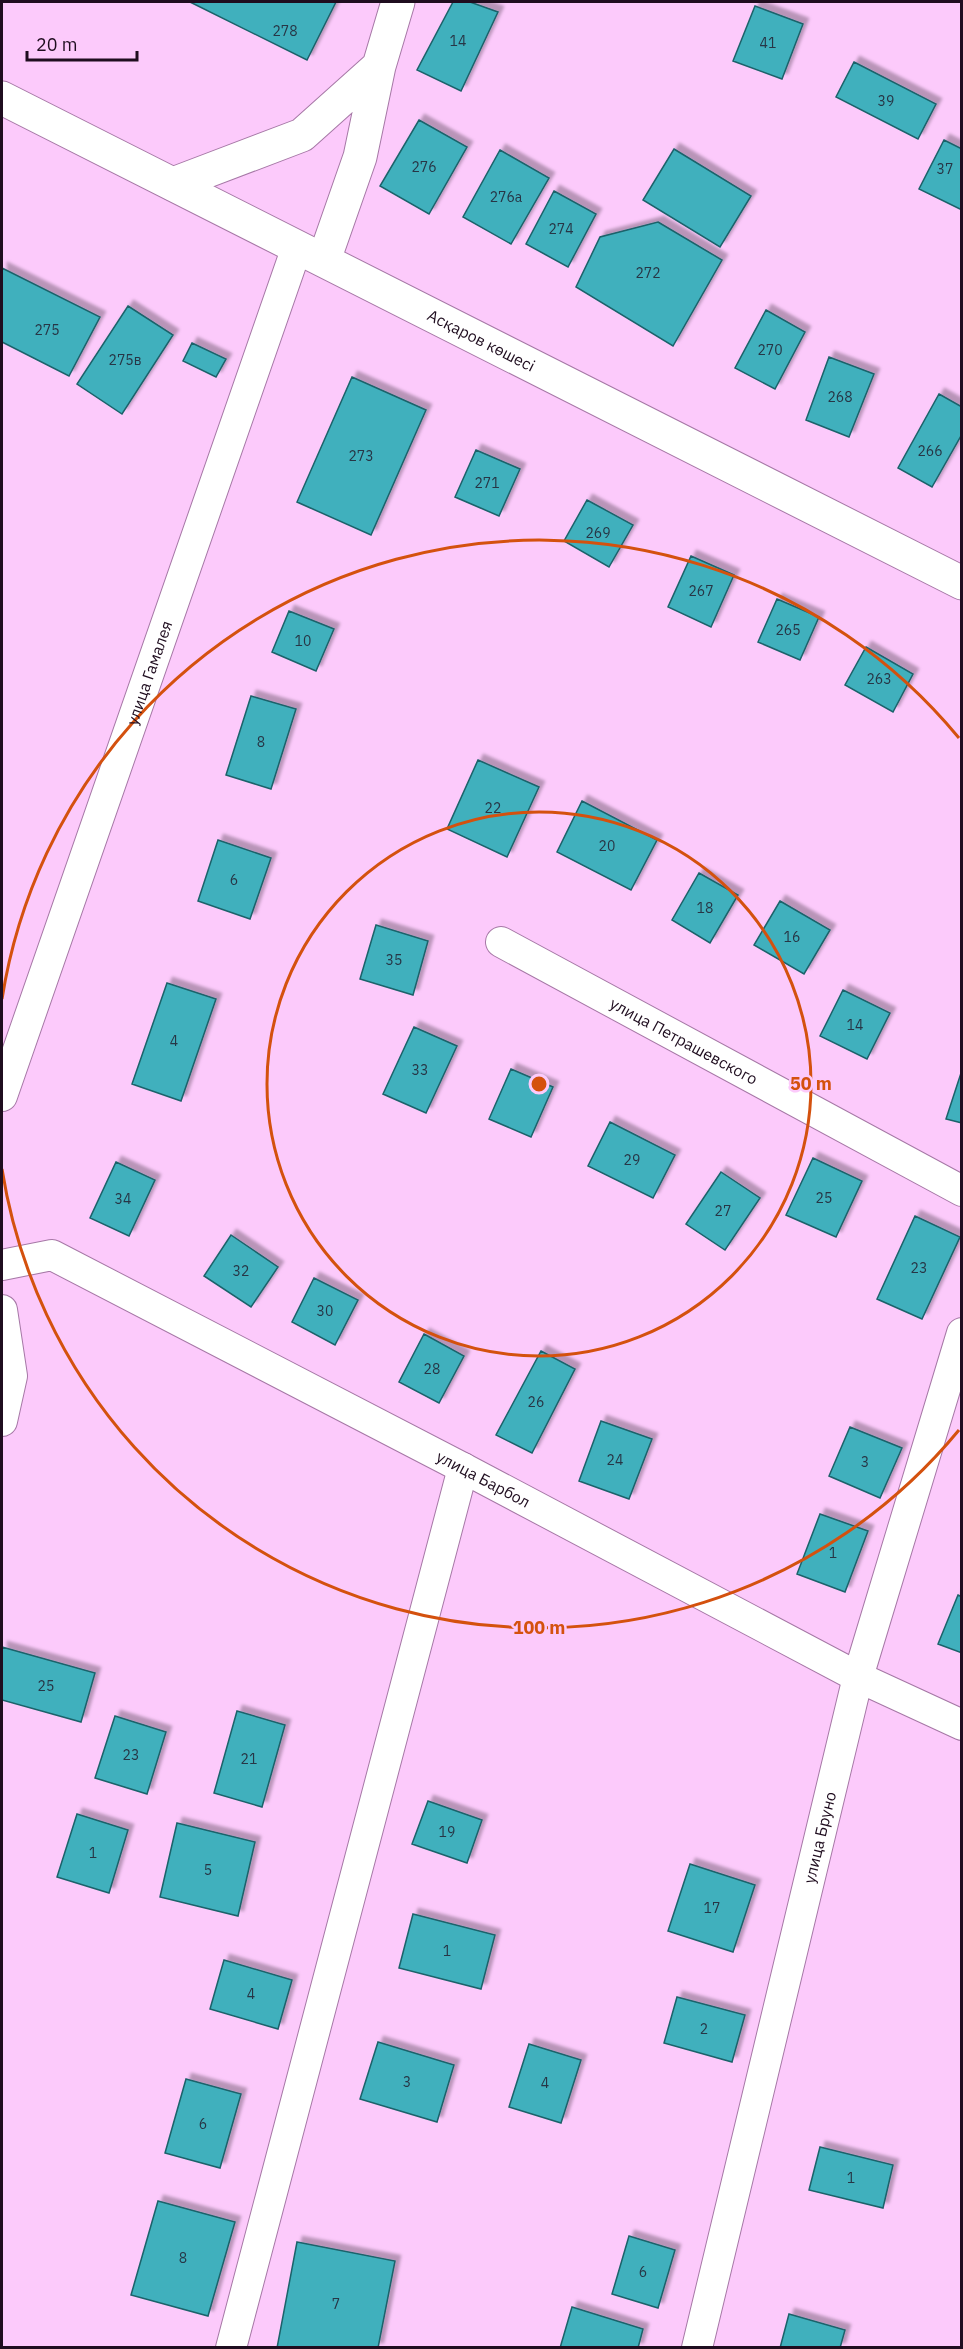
<svg xmlns="http://www.w3.org/2000/svg" width="963" height="2349" font-family="'IBM Plex Sans',sans-serif">
  <style>
    .building { fill: #3fb0bd; stroke: #1b626a; stroke-width: 1.5; filter: url(#shadow) }
    .lines { fill: none; stroke-linecap: round; stroke-linejoin: round }
    .minor-casing { stroke: #a678a6; stroke-width: 32 }
    .tertiary-casing { stroke: #a678a6; stroke-width: 35 }
    .secondary-casing { stroke: #a678a6; stroke-width: 35 }
    .minor { stroke: #fff; stroke-width: 30 }
    .tertiary { stroke: #fff; stroke-width: 33 }
    .secondary { stroke: #fff; stroke-width: 33 }
    .ring { fill: none; stroke: #d4510e; stroke-width: 3 }
    .labels { text-anchor: middle; dominant-baseline: central; stroke-width: 5; stroke-linejoin: round; paint-order: stroke }
    .number-label { font-size: 14px; fill: #273646 }
    .street-label { font-size: 16px; fill: #1f0d1f; stroke: #fccafb }
    .centre { fill: #d4510e; stroke: #fccafb; stroke-width: 3 }
    .ring-label { font-size: 18px; text-anchor: middle; font-weight: bold; fill: #d4510e; stroke: #fccafb; stroke-width: 5; stroke-linejoin: round; paint-order: stroke }
  </style>
  <defs>
    <filter id="shadow"><feDropShadow dx="5.5" dy="-5.5" stdDeviation="1.5" flood-color="#0004"/></filter>
  </defs>
  <rect width="100%" height="100%" fill="#fccafb"/>
  <path class="building" d="M190,2H336L307,60Z
    M453,2H470L498,12L461,91L417,70Z
    M755,6L803,24L782,79L733,61Z
    M854,62L936,104L918,139L836,97Z
    M419,120L467,147L429,214L380,186Z
    M944,140L962,149V210L919,189Z
    M674,149L751,196L720,247L643,200Z
    M500,150L549,178L511,244L463,217Z
    M554,191L596,214L568,267L526,244Z
    M658,222L722,260L673,346L576,287L600,237Z
    M2,268L100,317L69,376L2,342Z
    M128,306L173,335L122,414L77,384Z
    M766,310L805,332L775,389L735,368Z
    M192,343L226,359L216,377L183,361Z
    M829,357L874,374L849,437L806,420Z
    M352,377L426,410L371,535L297,502Z
    M939,394L962,407V434L932,487L898,468Z
    M476,450L520,469L499,516L455,497Z
    M587,500L633,525L609,567L564,541Z
    M691,556L734,575L711,627L668,607Z
    M777,599L819,617L800,660L758,642Z
    M289,611L334,629L316,671L272,652Z
    M866,647L913,674L893,712L845,685Z
    M251,696L296,709L271,789L226,775Z
    M478,760L539,787L507,857L447,829Z
    M582,801L657,840L631,890L557,852Z
    M218,840L271,858L250,919L198,901Z
    M699,873L738,895L710,943L672,920Z
    M780,901L830,930L804,974L754,945Z
    M376,925L428,941L413,995L360,979Z
    M167,983L216,999L181,1101L132,1084Z
    M843,990L890,1013L867,1059L820,1036Z
    M414,1027L457,1046L426,1113L383,1094Z
    M511,1069L553,1087L531,1137L489,1119Z
    M962,1070V1123L946,1119Z
    M610,1122L675,1155L653,1198L588,1166Z
    M813,1158L862,1181L836,1237L786,1215Z
    M116,1162L155,1180L129,1236L90,1218Z
    M721,1172L760,1198L725,1250L686,1224Z
    M915,1216L960,1237L922,1319L877,1299Z
    M231,1235L278,1267L251,1307L204,1276Z
    M314,1278L358,1300L335,1345L292,1322Z
    M424,1334L464,1356L439,1403L399,1382Z
    M541,1351L575,1369L532,1453L496,1435Z
    M601,1421L652,1439L629,1499L579,1481Z
    M850,1427L902,1448L880,1498L829,1476Z
    M820,1514L868,1531L845,1592L797,1574Z
    M958,1595L962,1597V1653L938,1644Z
    M2,1647L95,1673L81,1722L2,1700Z
    M237,1711L285,1725L262,1807L214,1793Z
    M115,1716L166,1732L147,1794L95,1778Z
    M428,1801L482,1820L467,1863L412,1844Z
    M77,1814L128,1830L109,1893L57,1877Z
    M177,1823L255,1842L238,1916L160,1897Z
    M690,1864L755,1885L733,1952L668,1931Z
    M413,1914L495,1935L481,1989L399,1968Z
    M224,1960L292,1980L278,2029L210,2009Z
    M677,1997L745,2015L732,2062L664,2043Z
    M378,2042L454,2065L437,2122L360,2099Z
    M529,2044L581,2060L561,2123L509,2107Z
    M186,2079L241,2094L220,2168L165,2153Z
    M820,2147L893,2165L883,2208L809,2190Z
    M158,2201L235,2222L208,2316L131,2295Z
    M629,2236L675,2250L658,2308L612,2294Z
    M297,2242L395,2261L378,2348H277Z
    M572,2307L643,2329L638,2348H560Z
    M789,2314L845,2330L840,2348H780Z"/>
  <g class="lines">
    <defs>
      <g id="minor">
        <path id="s1" d="M501,942L962,1191"/>
        <path id="s2" d="M2,1096L297,247"/>
        <path id="s3" d="M2,1265L52,1255L463,1468L858,1677L962,1725"/>
        <path d="M2,1310L12,1376L2,1421"/>
        <path d="M231,2348L463,1468"/>
        <path id="s4" d="M697,2348L858,1677L962,1333"/>
      </g>
      <path id="tertiary" d="M173,184L302,135L379,66
        M324,260L360,157L379,66L398,2"/>
      <g id="secondary">
        <path id="s5" d="M2,98L962,583"/>
      </g>
    </defs>
    <use href="#minor" class="minor-casing"/>
    <use href="#tertiary" class="tertiary-casing"/>
    <use href="#secondary" class="secondary-casing"/>
    <use href="#minor" class="minor"/>
    <use href="#tertiary" class="tertiary"/>
    <use href="#secondary" class="secondary"/>
  </g>
  <g class="ring">
    <circle cx="539" cy="1084" r="272"/>
    <path d="M959 1430A544 544 0 0 1 2 1169M2 999A544 544 0 0 1 959 738"/>
  </g>
  <g class="labels">
    <g class="number-label">
      <text x="285" y="31">278</text>
      <text x="458" y="41">14</text>
      <text x="768" y="43">41</text>
      <text x="886" y="101">39</text>
      <text x="424" y="167">276</text>
      <text x="945" y="169">37</text>
      <text x="506" y="197">276а</text>
      <text x="561" y="229">274</text>
      <text x="648" y="273">272</text>
      <text x="47" y="330">275</text>
      <text x="770" y="350">270</text>
      <text x="125" y="360">275в</text>
      <text x="840" y="397">268</text>
      <text x="930" y="451">266</text>
      <text x="361" y="456">273</text>
      <text x="487" y="483">271</text>
      <text x="598" y="533">269</text>
      <text x="701" y="591">267</text>
      <text x="788" y="630">265</text>
      <text x="303" y="641">10</text>
      <text x="879" y="679">263</text>
      <text x="261" y="742">8</text>
      <text x="493" y="808">22</text>
      <text x="607" y="846">20</text>
      <text x="234" y="880">6</text>
      <text x="705" y="908">18</text>
      <text x="792" y="937">16</text>
      <text x="394" y="960">35</text>
      <text x="855" y="1025">14</text>
      <text x="174" y="1041">4</text>
      <text x="420" y="1070">33</text>
      <text x="632" y="1160">29</text>
      <text x="824" y="1198">25</text>
      <text x="123" y="1199">34</text>
      <text x="723" y="1211">27</text>
      <text x="919" y="1268">23</text>
      <text x="241" y="1271">32</text>
      <text x="325" y="1311">30</text>
      <text x="432" y="1369">28</text>
      <text x="536" y="1402">26</text>
      <text x="615" y="1460">24</text>
      <text x="865" y="1462">3</text>
      <text x="833" y="1553">1</text>
      <text x="46" y="1686">25</text>
      <text x="131" y="1755">23</text>
      <text x="249" y="1759">21</text>
      <text x="447" y="1832">19</text>
      <text x="93" y="1853">1</text>
      <text x="208" y="1870">5</text>
      <text x="712" y="1908">17</text>
      <text x="447" y="1951">1</text>
      <text x="251" y="1994">4</text>
      <text x="704" y="2029">2</text>
      <text x="407" y="2082">3</text>
      <text x="545" y="2083">4</text>
      <text x="203" y="2124">6</text>
      <text x="851" y="2178">1</text>
      <text x="183" y="2258">8</text>
      <text x="643" y="2272">6</text>
      <text x="336" y="2304">7</text>
    </g>
    <g class="street-label">
      <text stroke="none"><textPath href="#s5" startOffset="537">Асқаров көшесі</textPath></text>
      <text stroke="none"><textPath href="#s2" startOffset="448">улица Гамалея</textPath></text>
      <text stroke="none"><textPath href="#s1" startOffset="208">улица Петрашевского</textPath></text>
      <text stroke="none"><textPath href="#s3" startOffset="537">улица Барбол</textPath></text>
      <text stroke="none"><textPath href="#s4" startOffset="525">улица Бруно</textPath></text>
    </g>
  </g>
  <circle cx="539" cy="1084" r="9" class="centre"/>
  <g class="ring-label">
    <text x="811" y="1090">50 m</text>
    <text x="539" y="1634">100 m</text>
  </g>
  <rect width="963" height="2349" fill="none" stroke="#1f0d1f" stroke-width="6"/>
  <path d="M27 51v9h110v-9" fill="none" stroke="#1f0d1f" stroke-width="3"/>
  <text x="36" y="51" font-size="18" fill="#1f0d1f" stroke="#fccafb" stroke-width="4.5" paint-order="stroke">20 m</text>
</svg>
